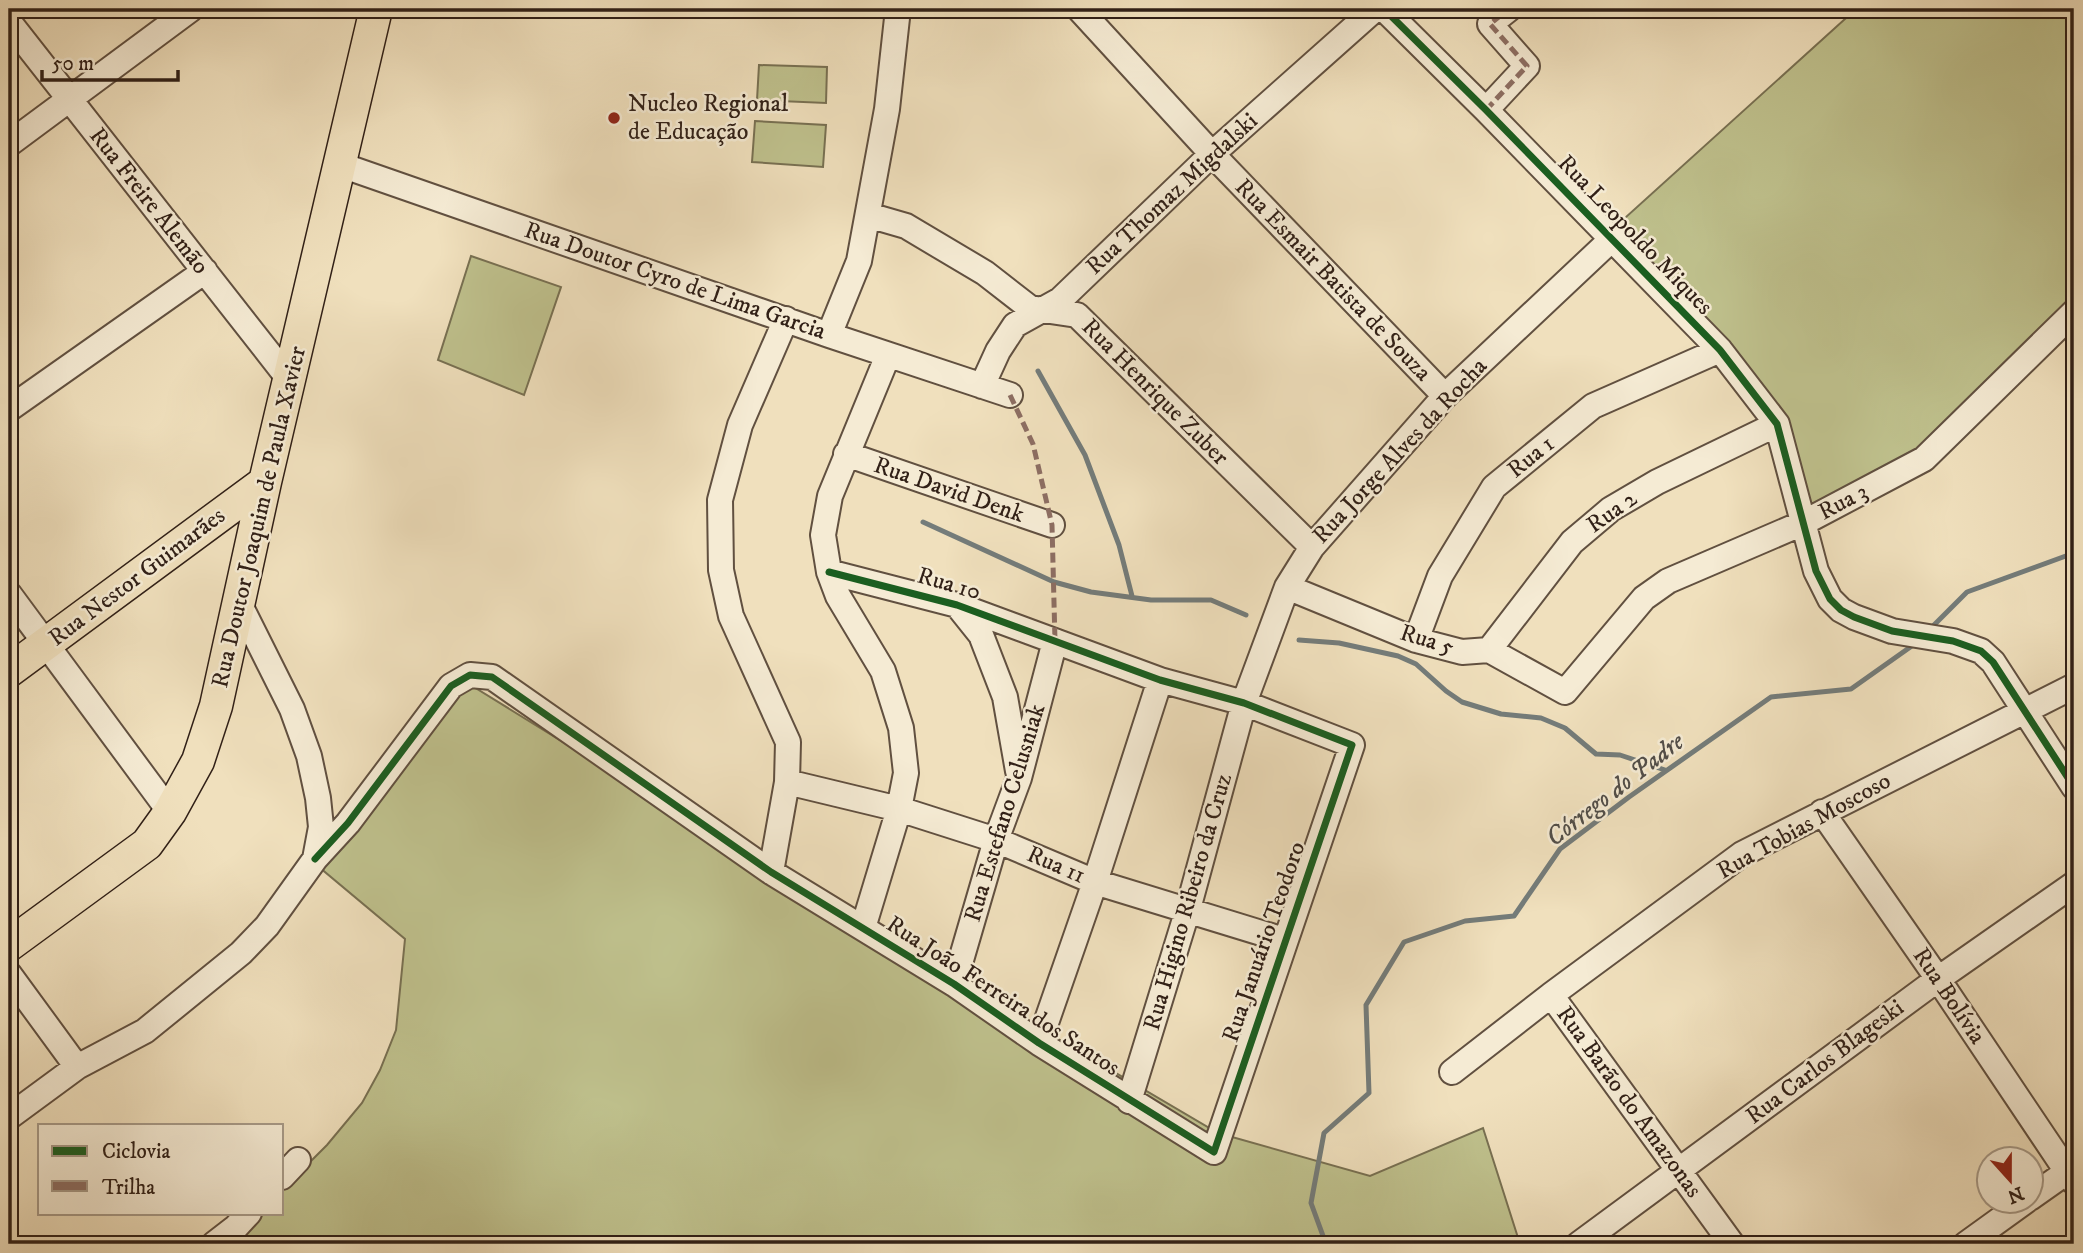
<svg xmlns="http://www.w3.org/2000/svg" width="2083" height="1253" font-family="'IM FELL DW Pica',serif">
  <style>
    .green { fill: #bfc18d; stroke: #787052; stroke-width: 2 }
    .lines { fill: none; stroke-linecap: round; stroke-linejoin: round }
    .stream { stroke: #747c7a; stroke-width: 5 }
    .minor-casing { stroke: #615040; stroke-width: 28 }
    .major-casing { stroke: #312017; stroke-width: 35 }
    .minor { stroke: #f5ebd4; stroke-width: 24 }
    .major { stroke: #f0e0bd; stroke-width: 32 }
    .quiet { stroke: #8d6e63; stroke-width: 5; stroke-dasharray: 10 5; stroke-linecap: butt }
    .cycleway-casing { stroke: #f5ebd4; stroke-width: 11 }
    .cycleway { stroke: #1b5e20; stroke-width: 7 }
    .poi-dot { fill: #8f2418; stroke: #f5ebd4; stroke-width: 2.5 }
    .labels { text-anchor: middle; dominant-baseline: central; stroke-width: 5; stroke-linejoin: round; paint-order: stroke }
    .poi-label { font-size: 24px; fill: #312017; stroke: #f5ebd4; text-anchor: start }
    .street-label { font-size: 24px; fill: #312017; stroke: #f5ebd4 }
    .water-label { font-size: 26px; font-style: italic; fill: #524e49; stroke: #f5ebd4 }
  </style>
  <rect width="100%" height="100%" fill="#f0e0bd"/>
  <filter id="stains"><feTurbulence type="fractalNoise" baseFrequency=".00286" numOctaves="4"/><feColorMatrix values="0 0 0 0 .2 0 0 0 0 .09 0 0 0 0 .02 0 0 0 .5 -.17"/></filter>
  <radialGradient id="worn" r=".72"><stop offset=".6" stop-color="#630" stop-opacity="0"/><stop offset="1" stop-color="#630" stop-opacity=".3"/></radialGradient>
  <path class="green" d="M1856,9H2074V321L1941,437L1803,515L1778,423L1605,236Z
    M759,65L827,67L826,103L757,100Z
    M755,121L826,125L823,167L752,162Z
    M471,256L561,287L524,395L438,360Z
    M469,684L764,866L1218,1133L1370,1176L1483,1128L1520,1244H227L258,1213H282V1190L327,1145L362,1103L380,1070L396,1030L405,939L319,867Z"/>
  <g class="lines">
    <path class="stream" d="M1038,371L1085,455L1119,545L1132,596
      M923,522L1054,582L1091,592L1151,600H1211L1246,615
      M1930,629L1967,592L2074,553
      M1299,640L1339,643L1398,656L1416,664L1446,691L1462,702L1501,714L1541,718L1565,728L1596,754L1620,755L1665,770
      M1326,1244L1311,1203L1324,1133L1369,1093L1366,1005L1404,942L1465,921L1514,916L1560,849L1629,797L1771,697L1851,689L1916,643"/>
    <defs>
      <path id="minor" d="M1079,9L1212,154L1445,396
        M1384,9L1486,110L1720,350L1777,424L1816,571L1830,599L1841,610L1854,617L1892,631L1953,641L1981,651L1993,662L2074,787
        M9,22L289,379
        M1486,110L1527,66L1490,24L1509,9
        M9,144L191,9
        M341,165L829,335L1010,395
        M868,215L906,226L985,273L1030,308L1077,315L1312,547
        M829,335L859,261L887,109L898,9
        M982,386L998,351L1015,325L1060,300L1212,154L1375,9
        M9,409L205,271
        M846,454L1052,525
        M1287,587L1416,640L1462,652L1489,650L1565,692L1644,598L1668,581L1803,523L1924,459L2074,312
        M9,594L170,812
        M957,605L981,635L1005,697L1018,771
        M1416,640L1440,576L1494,487L1593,406L1720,350
        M1489,650L1572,542L1611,509L1657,482L1777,424
        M787,782L899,809L996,840L1095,882L1284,940
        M1822,812L1938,979L2074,1182
        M315,859L348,823L451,686L470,675L492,677L771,872L954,984L1039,1043L1214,1152L1352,745L1244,703L1160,680L957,605L829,572
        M771,872L787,782L788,742L731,616L721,570L720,500L740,425L786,319
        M863,928L899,809L906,773L901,728L883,671L838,596L829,572L823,535L830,496L888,355
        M9,974L77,1067
        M954,984L996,840L1019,778L1055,641
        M1551,995L1732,1244
        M1039,1043L1095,882L1160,680
        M1452,1072L1551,995L1742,854L2074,686
        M1129,1101L1188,909L1244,703L1287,587L1312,547L1445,396L1613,238
        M9,1117L77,1067L145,1031L241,953L267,926L315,859L321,827L318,798L309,756L292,709L238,601
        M282,1177L298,1160
        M2030,1198L2074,1167
        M214,1244L236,1227L249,1213
        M1579,1244L1938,979L2074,884
        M1966,1244L2027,1200"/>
      <path id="major" d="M9,671L265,482
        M9,945L147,844L170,812L198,761L216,706L265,482L376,9"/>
    </defs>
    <use href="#minor" class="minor-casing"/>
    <use href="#major" class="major-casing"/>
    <use href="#minor" class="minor"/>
    <use href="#major" class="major"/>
    <path class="quiet" d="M1486,110L1527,66L1490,24L1509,9
      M1010,395L1033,444L1052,525L1055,641"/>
    <defs>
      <path id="cycleway" d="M1384,9L1486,110L1720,350L1777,424L1816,571L1830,599L1841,610L1854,617L1892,631L1953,641L1981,651L1993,662L2074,787
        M315,859L348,823L451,686L470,675L492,677L771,872L954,984L1039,1043L1214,1152L1352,745L1244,703L1160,680L957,605L829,572"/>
    </defs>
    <use href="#cycleway" class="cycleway-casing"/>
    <use href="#cycleway" class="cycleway"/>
  </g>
  <circle class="poi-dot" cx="614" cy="118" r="7"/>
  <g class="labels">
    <g class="poi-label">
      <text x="628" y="104">Nucleo Regional<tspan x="628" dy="28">de Educação</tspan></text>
    </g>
    <g class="street-label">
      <text transform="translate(1172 194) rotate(-43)">Rua Thomaz Migdalski</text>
      <text transform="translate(149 201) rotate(52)">Rua Freire Alemão</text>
      <text transform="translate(1635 235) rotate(46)">Rua Leopoldo Miques</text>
      <text transform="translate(1333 280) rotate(46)">Rua Esmair Batista de Souza</text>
      <text transform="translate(675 281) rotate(19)">Rua Doutor Cyro de Lima Garcia</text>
      <text transform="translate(1155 392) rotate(45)">Rua Henrique Zuber</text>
      <text transform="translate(1400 451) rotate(-47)">Rua Jorge Alves da Rocha</text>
      <text transform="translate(1531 457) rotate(-39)">Rua 1</text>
      <text transform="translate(949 490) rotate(19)">Rua David Denk</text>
      <text transform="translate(1843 502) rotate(-28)">Rua 3</text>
      <text transform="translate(1612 512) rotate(-35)">Rua 2</text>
      <text transform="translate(259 517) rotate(-77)">Rua Doutor Joaquim de Paula Xavier</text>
      <text transform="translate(137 577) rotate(-37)">Rua Nestor Guimarães</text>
      <text transform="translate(949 584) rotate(16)">Rua 10</text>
      <text transform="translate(1427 640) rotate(17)">Rua 5</text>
      <text transform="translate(1005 813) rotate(-73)">Rua Estefano Celusniak</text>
      <text transform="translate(1804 826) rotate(-29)">Rua Tobias Moscoso</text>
      <text transform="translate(1056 865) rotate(23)">Rua 11</text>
      <text transform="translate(1188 902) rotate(-74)">Rua Higino Ribeiro da Cruz</text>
      <text transform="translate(1264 942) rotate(-71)">Rua Januário Teodoro</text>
      <text transform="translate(1003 996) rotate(33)">Rua João Ferreira dos Santos</text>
      <text transform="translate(1949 996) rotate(56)">Rua Bolívia</text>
      <text transform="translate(1825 1062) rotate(-37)">Rua Carlos Blageski</text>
      <text transform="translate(1629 1102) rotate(54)">Rua Barão do Amazonas</text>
    </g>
    <g class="water-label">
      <text transform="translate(1615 790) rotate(-38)">Córrego do Padre</text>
    </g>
  </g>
  <rect width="2083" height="1253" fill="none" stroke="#f0e0bd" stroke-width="35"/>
  <rect x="10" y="10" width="2062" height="1232" fill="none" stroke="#312017" stroke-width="3.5"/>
  <rect x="18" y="18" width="2048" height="1218" fill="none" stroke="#312017" stroke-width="2"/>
  <rect x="38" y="1124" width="245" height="91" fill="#f5ebd4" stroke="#a79a88" stroke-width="2"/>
  <rect x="52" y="1146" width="35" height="10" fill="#1b5e20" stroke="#a79a88" stroke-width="2"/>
  <text x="102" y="1158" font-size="21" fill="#312017">Ciclovia</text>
  <rect x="52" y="1181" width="35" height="10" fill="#8d6e63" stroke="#a79a88" stroke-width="2"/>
  <text x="102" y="1194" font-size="21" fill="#312017">Trilha</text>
  <g transform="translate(2010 1180) rotate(159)"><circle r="33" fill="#f5ebd4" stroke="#a79a88" stroke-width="2"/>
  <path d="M0-5L12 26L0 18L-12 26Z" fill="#8f2418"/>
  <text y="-10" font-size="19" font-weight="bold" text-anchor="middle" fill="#312017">N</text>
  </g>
  <path d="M42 70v10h136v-10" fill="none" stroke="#312017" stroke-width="3.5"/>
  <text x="52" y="70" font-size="21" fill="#312017" stroke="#f5ebd4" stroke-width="5" paint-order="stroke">50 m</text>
  <rect width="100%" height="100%" filter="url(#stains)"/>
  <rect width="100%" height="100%" fill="url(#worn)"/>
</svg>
